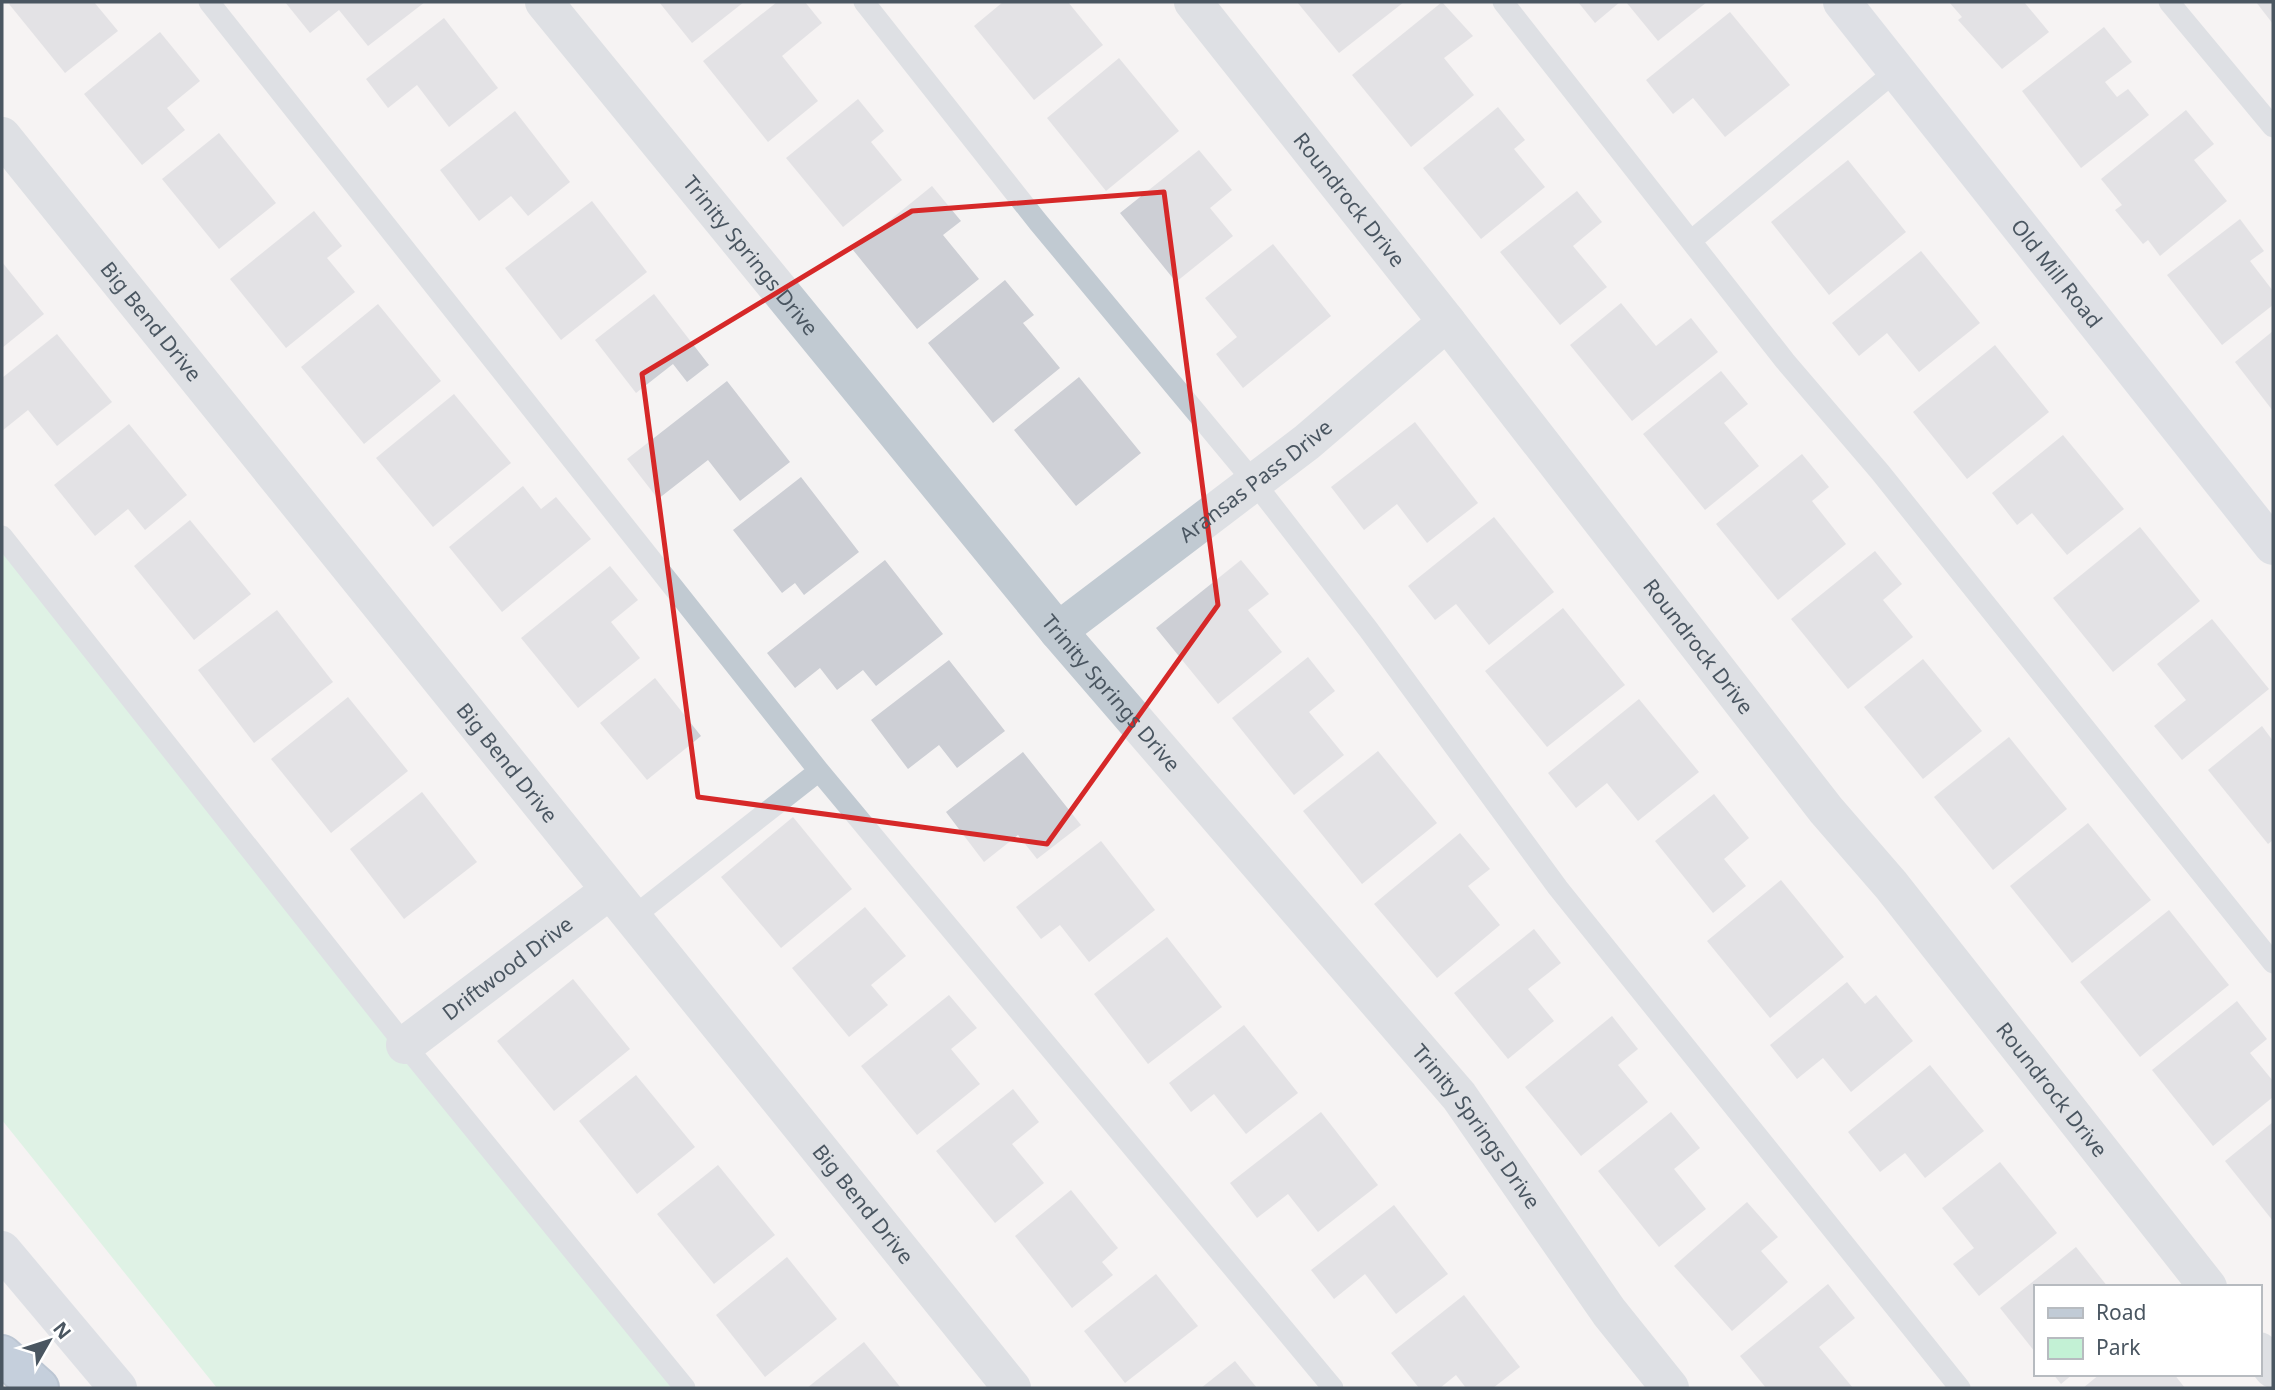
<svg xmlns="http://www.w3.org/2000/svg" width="2275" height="1390" font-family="'Noto Sans',sans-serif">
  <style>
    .green { fill: #c3f1d5 }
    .building { fill: #cdcfd5 }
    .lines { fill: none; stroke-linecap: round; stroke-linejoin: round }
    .highway-casing { stroke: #7690ad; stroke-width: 42 }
    .lane { stroke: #c1cad2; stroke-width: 21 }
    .street { stroke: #c1cad2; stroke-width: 38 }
    .secondary { stroke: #c1cbd6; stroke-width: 38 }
    .highway { stroke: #8ba5c1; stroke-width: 38 }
    .marked { fill: none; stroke: #d62828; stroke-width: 5; stroke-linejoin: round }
    .labels { text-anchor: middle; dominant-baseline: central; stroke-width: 5; stroke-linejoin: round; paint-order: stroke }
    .street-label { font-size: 21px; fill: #4a5661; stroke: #fff }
  </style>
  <rect width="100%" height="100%" fill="#f5f3f3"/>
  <path class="green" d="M2,536L681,1388H217L2,1120Z"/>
  <path class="building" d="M12,2H94L118,31L65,73L9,4Z
    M285,2H425L368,46L339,10L310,33Z
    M659,2H744L692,43Z
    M777,2H805L822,23L782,56L818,101L768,142L703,61Z
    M1003,2H1068L1103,45L1034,100L974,26Z
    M1297,2H1404L1339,53Z
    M1442,2L1473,36L1444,58L1474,95L1411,147L1352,75Z
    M1578,2H1620L1595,23Z
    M1626,2H1707L1658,41Z
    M1949,2H2024L2049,32L2002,69L1958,20L1962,17Z
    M2256,2H2273V24Z
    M1730,12L1790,85L1725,137L1693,98L1673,114L1646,80Z
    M444,18L498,88L449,127L417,85L388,108L366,79Z
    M2104,27L2132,62L2105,82L2117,97L2128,89L2149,115L2081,168L2022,91Z
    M160,32L200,81L167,108L185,130L142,165L84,94Z
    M1119,58L1179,131L1106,191L1047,118Z
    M858,99L884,131L871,142L902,180L843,227L786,158Z
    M1498,107L1525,140L1514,149L1545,187L1481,239L1423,168Z
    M2186,110L2214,144L2194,160L2227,201L2160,256L2148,240L2143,244L2115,210L2122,205L2101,179Z
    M515,111L570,182L528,216L511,196L479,221L440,170Z
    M219,133L276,203L219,249L162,179Z
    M1199,150L1232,190L1210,208L1233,236L1176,282L1120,213Z
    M1848,160L1906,232L1829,295L1771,222Z
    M932,186L961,221L943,235L979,279L917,329L853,250Z
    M1577,191L1602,222L1573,246L1607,287L1560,325L1500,252Z
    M592,201L647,272L561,340L505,268Z
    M314,211L342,246L327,258L355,292L286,348L230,279Z
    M2240,219L2264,251L2250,261L2273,291V305L2222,345L2167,275Z
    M1273,244L1331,316L1243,388L1216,354L1237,337L1205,298Z
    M1921,251L1980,323L1919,372L1887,333L1859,356L1832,323Z
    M2,262L44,314L2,348Z
    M1005,280L1034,315L1023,323L1060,368L993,423L928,343Z
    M654,294L709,365L687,382L673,364L636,393L595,340Z
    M1621,303L1656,346L1691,318L1718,352L1632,421L1570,345Z
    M378,304L441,381L364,444L301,367Z
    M2273,331V411L2235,362Z
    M57,334L112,402L57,446L28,410L2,431V378Z
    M1995,345L2049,412L1967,479L1913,412Z
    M1721,371L1748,404L1724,423L1759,466L1705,510L1643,434Z
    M1079,377L1141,453L1076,506L1014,430Z
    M727,381L790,462L740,501L708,460L658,499L627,459Z
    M454,394L511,463L433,527L376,458Z
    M1415,422L1478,503L1427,543L1397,504L1364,530L1331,487Z
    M129,424L187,495L145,530L128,509L95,536L54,485Z
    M2063,435L2124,509L2067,555L2032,513L2017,525L1992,493Z
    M1802,454L1829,487L1812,501L1846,544L1778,600L1716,524Z
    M801,477L859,552L804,595L795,583L782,593L733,530Z
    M523,486L541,509L556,497L591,539L502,612L449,547Z
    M1494,517L1554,592L1489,645L1456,604L1435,620L1408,586Z
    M190,520L251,594L194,640L134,566Z
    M2140,527L2200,601L2113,672L2053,598Z
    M1875,551L1902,584L1883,600L1913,637L1848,689L1791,619Z
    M885,560L943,634L876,686L863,670L837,690L820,668L795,688L767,653Z
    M1241,560L1269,594L1248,610L1282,652L1218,704L1156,628Z
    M610,566L638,600L611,622L640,658L578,708L521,638Z
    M1563,608L1625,685L1547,747L1485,671Z
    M277,610L333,682L254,743L198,670Z
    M2212,619L2269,689L2182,760L2154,726L2186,700L2157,664Z
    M1308,657L1335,691L1309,712L1344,755L1294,795L1232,718Z
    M1923,659L1982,731L1923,779L1864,707Z
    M949,660L1005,731L957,768L939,745L908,769L871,720Z
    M655,678L701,736L647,780L600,723Z
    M348,697L408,771L331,833L271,759Z
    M1639,699L1699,772L1638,821L1607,783L1576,808L1548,773Z
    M2262,726L2273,741V840L2268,844L2208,770Z
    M2009,737L2067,809L1993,870L1934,797Z
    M1378,751L1437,823L1362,884L1303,811Z
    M1023,752L1081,825L1037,859L1018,835L984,862L946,812Z
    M422,792L477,862L404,919L350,849Z
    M1714,794L1749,838L1724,859L1746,886L1713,913L1655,841Z
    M793,817L852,889L781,948L721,877Z
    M2088,823L2151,900L2072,963L2010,886Z
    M1460,833L1490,869L1468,886L1500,925L1437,978L1374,904Z
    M1101,841L1155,910L1089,962L1060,925L1041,939L1016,907Z
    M1781,880L1844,957L1770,1018L1707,941Z
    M865,907L906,956L871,985L888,1005L849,1037L792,968Z
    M2169,910L2229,985L2140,1057L2080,982Z
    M1534,929L1561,963L1528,989L1554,1021L1508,1059L1454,993Z
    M1167,937L1222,1007L1148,1064L1094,994Z
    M573,979L630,1049L554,1111L497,1041Z
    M1847,982L1865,1004L1876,995L1913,1041L1851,1092L1823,1058L1797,1079L1770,1045Z
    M949,995L977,1028L951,1049L980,1084L917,1135L861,1066Z
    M2237,1001L2267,1039L2250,1053L2273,1081V1097L2213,1146L2152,1070Z
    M1612,1016L1638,1049L1618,1065L1648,1102L1581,1156L1525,1087Z
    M1244,1025L1298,1093L1246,1134L1214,1094L1191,1112L1169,1083Z
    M1930,1065L1984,1131L1925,1178L1905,1153L1880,1172L1848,1132Z
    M636,1075L695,1147L637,1194L579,1121Z
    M1013,1089L1039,1122L1012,1144L1044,1183L995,1223L936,1151Z
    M1321,1112L1378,1185L1318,1232L1288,1194L1257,1218L1230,1183Z
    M1671,1112L1700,1148L1674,1169L1706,1209L1659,1247L1598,1171Z
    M2273,1122V1221L2225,1161Z
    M2000,1162L2057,1233L1979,1296L1953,1264L1974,1248L1942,1208Z
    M718,1165L775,1235L714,1284L657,1214Z
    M1071,1190L1118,1248L1102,1262L1113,1275L1072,1308L1015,1236Z
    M1747,1202L1778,1237L1761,1251L1788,1282L1732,1331L1674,1266Z
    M1394,1205L1448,1274L1396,1314L1365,1274L1334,1299L1311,1270Z
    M2076,1247L2108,1287H2035V1352L2000,1308Z
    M787,1257L837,1319L765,1377L716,1315Z
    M1156,1274L1198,1326L1125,1383L1084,1331Z
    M1828,1284L1855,1318L1819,1347L1853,1388H1766L1740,1356Z
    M1464,1295L1520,1367L1493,1388H1466L1456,1375L1440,1388H1419L1391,1353Z
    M864,1342L901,1388H807Z
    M1235,1361L1257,1388H1201Z
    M2053,1374H2073L2061,1384Z
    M2100,1374H2174L2185,1388H2083Z"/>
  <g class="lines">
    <defs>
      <path id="highway" d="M2,1355L39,1388"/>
    </defs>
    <use href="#highway" class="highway-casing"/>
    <path class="lane" d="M209,2L819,771L1333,1388
      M864,2L1038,222L1254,482L1368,629L1558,888L1960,1388
      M1503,2L1785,361L1880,472L2273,963
      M2169,2L2273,127
      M1692,240L1897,70
      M2,536L405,1045L685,1388
      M633,917L819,771"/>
    <g class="street">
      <path id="s1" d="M544,2L1058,631L1459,1096L1609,1312L1670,1388"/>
      <path id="s2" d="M1193,2L1447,322L1826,810L1891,885L2208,1287"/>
      <path id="s3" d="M2,136L1012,1388"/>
      <path id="s4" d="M1058,631L1307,442L1447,322"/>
      <path id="s5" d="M405,1045L609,891"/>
      <path d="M2259,1351L2273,1369"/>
    </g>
    <g class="secondary">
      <path id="s6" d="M1842,2L2273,546"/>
      <path d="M2,1250L118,1388"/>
    </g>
    <use href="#highway" class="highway"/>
  </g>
  <path d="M0 0H2275V1390H0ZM1164,192L1218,605L1047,844L698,797L642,374L912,211Z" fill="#f5f3f3" fill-opacity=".55" fill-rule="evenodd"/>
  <path class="marked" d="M1164,192L1218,605L1047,844L698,797L642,374L912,211Z"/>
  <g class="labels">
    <g class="street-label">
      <text stroke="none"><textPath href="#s2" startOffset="252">Roundrock Drive</textPath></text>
      <text stroke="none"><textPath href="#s1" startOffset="327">Trinity Springs Drive</textPath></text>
      <text stroke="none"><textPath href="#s6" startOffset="346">Old Mill Road</textPath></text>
      <text stroke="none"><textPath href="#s3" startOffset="238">Big Bend Drive</textPath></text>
      <text stroke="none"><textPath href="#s4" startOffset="248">Aransas Pass Drive</textPath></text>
      <text stroke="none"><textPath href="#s2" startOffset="819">Roundrock Drive</textPath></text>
      <text stroke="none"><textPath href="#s1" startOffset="894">Trinity Springs Drive</textPath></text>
      <text stroke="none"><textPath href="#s3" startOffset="805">Big Bend Drive</textPath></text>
      <text stroke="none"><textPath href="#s5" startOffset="128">Driftwood Drive</textPath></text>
      <text stroke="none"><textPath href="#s2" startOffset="1386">Roundrock Drive</textPath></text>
      <text stroke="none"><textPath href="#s1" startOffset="1461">Trinity Springs Drive</textPath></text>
      <text stroke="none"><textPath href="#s3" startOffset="1372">Big Bend Drive</textPath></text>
    </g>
  </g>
  <rect width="2275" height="1390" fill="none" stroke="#4a5661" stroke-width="7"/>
  <rect x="2034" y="1285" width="228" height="91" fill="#ffffff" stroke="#b7bbc0" stroke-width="2"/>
  <rect x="2048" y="1308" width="35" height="10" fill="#c1cbd6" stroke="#b7bbc0" stroke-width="2"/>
  <text x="2096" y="1320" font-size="21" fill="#4a5661">Road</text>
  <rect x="2048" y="1338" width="35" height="21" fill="#c3f1d5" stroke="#b7bbc0" stroke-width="2"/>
  <text x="2096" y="1355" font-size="21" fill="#4a5661">Park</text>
  <g transform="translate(49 1341) rotate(51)" stroke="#ffffff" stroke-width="5" paint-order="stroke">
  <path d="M0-5L12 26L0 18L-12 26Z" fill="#4a5661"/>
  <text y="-10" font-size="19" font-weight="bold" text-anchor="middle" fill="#4a5661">N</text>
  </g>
</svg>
